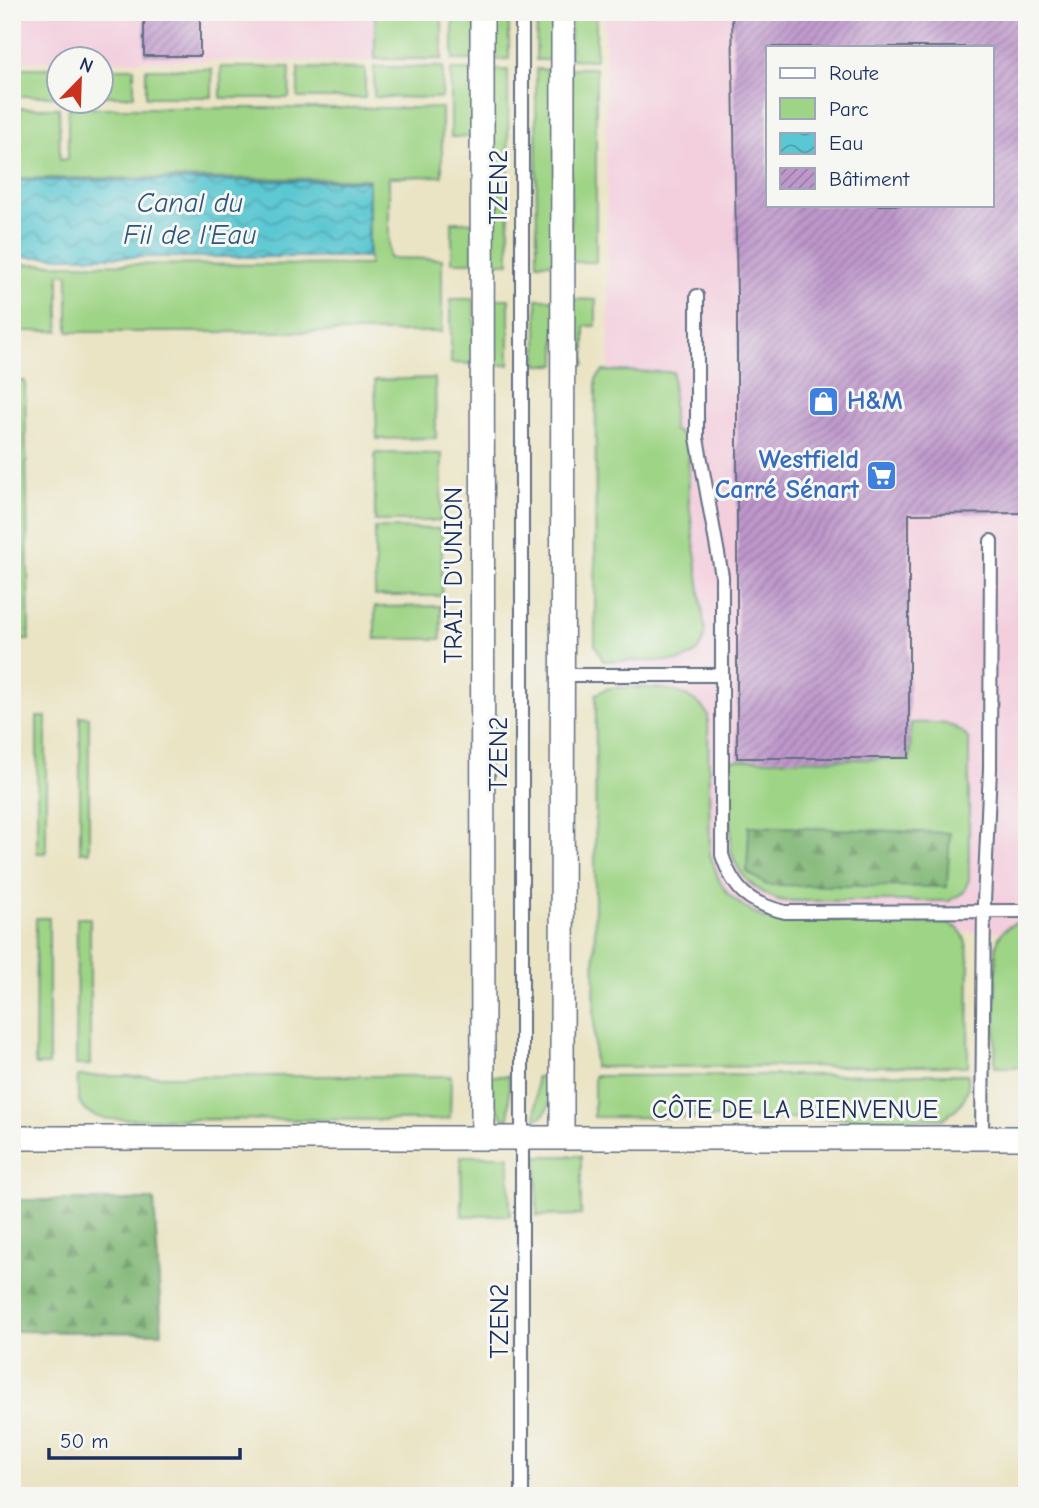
<svg xmlns="http://www.w3.org/2000/svg" width="1039" height="1508" font-family="'Comic Neue',sans-serif">
  <style>
    .built { fill: #f3cfde; fill-rule: evenodd }
    .green { fill: #9ed485; stroke: #5c8272; stroke-width: 2 }
    .forest { fill: url(#forest-firs); stroke: #4c7268; stroke-width: 2 }
    .water { fill: url(#water-waves); stroke: #3a7b98; stroke-width: 2 }
    .building { fill: url(#building-hatch); fill-rule: evenodd }
    .lines { fill: none; stroke-linecap: round; stroke-linejoin: round }
    .lane-casing { stroke: #636e82; stroke-width: 16 }
    .street-casing { stroke: #636e82; stroke-width: 26 }
    .lane { stroke: #fff; stroke-width: 12 }
    .street { stroke: #fff; stroke-width: 23 }
    .labels { text-anchor: middle; dominant-baseline: central; stroke-width: 6; stroke-linejoin: round; paint-order: stroke }
    .street-label { font-size: 26px; fill: #1b2f5e; stroke: #f6f6f2 }
    .shop-label { font-size: 26px; font-weight: bold; fill: #366cbe; stroke: #f6f6f2; text-anchor: start }
    .water-label { font-size: 28px; font-style: italic; fill: #2b557b; stroke: #f6f6f2 }
  </style>
  <defs>
    <pattern id="forest-firs" width="22" height="20" patternUnits="userSpaceOnUse" patternTransform="scale(1.75)"><rect width="22" height="20" fill="#7eb672"/><path d="M5 1l3.5 6h-7zM16 11l3.5 6h-7z" fill="#669461"/></pattern>
    <pattern id="water-waves" width="16" height="10" patternUnits="userSpaceOnUse" patternTransform="scale(1.75)"><rect width="16" height="10" fill="#5ac7d2"/><path d="M0 5q4-4 8 0t8 0" fill="none" stroke="#4aa2ae"/></pattern>
    <pattern id="building-hatch" width="6" height="6" patternUnits="userSpaceOnUse" patternTransform="scale(1.75)"><rect width="6" height="6" fill="#bf98cb"/><path d="M-1 1l2-2M0 6l6-6M5 7l2-2" fill="none" stroke="#9a7ca8"/></pattern>
  </defs>
  <rect width="100%" height="100%" fill="#f6f6f2"/>
  <filter id="ink" filterUnits="userSpaceOnUse"><feTurbulence type="fractalNoise" baseFrequency=".0143" numOctaves="2"/><feDisplacementMap in="SourceGraphic" scale="14" xChannelSelector="R" yChannelSelector="G"/><feConvolveMatrix kernelMatrix="1 2 1 2 8 2 1 2 1" color-interpolation-filters="sRGB"/></filter>
  <filter id="wash" filterUnits="userSpaceOnUse"><feTurbulence type="fractalNoise" baseFrequency=".00686" numOctaves="4" result="noise"/><feDisplacementMap in="SourceGraphic" scale="28" xChannelSelector="R" yChannelSelector="G"/><feGaussianBlur stdDeviation="1.57" result="paint"/><feColorMatrix in="noise" values="0 0 0 0 0 0 0 0 0 0 0 0 0 0 0 0 0 1.4 0 .05"/><feComposite in="paint" operator="in"/></filter>
  <g filter="url(#wash)">
    <rect width="100%" height="100%" fill="#eae4c4"/>
    <path class="built" d="M12,12H444V61H12Z
      M604,12H1027V1496H1022L1019,932H617ZM768,47H992V205H768Z"/>
    <path class="green" d="M375,12H442V59H375Z
      M453,12H476V60H453Z
      M490,12H509V59L489,60Z
      M537,12H556V60H536Z
      M570,12H596V60L570,59Z
      M221,67H290L289,98H221Z
      M374,67H443L442,98L374,97Z
      M12,68H58V96H12Z
      M102,68H134V96H102Z
      M298,68L365,69V98H298Z
      M570,68H596V262H571Z
      M146,69H212V97H146Z
      M536,69L555,70V263H537Z
      M451,70H476V137H451Z
      M490,70H508L509,263H491Z
      M12,108H59L60,160L68,159V108H442V176L389,177V258L442,259V332H68V274H59V331H12V264L369,265V179L12,178Z
      M452,222H474L473,262H452Z
      M451,299H474L475,364L451,363Z
      M490,299H509V365H490Z
      M537,299H556V365H537Z
      M571,299L596,300V326H585V364H571Z
      M603,371L673,372V430L688,437L689,502L705,631C703,648 696,656 679,661H603L595,644L596,379Z
      M435,378L436,438L377,439L375,380Z
      M12,381H25L29,640H12Z
      M375,453L442,454L441,521H375Z
      M375,528L442,529V596H375Z
      M441,606V639H375V607Z
      M608,688C641,687 689,683 708,715L710,854L719,880L728,894L744,907L765,919L943,923C964,925 966,940 969,958L968,1066L594,1067L596,694Z
      M80,716L89,717V852H80Z
      M37,717H46V853H37Z
      M911,723C932,723 956,719 969,740V879L964,892L949,901H783C756,893 738,877 731,850L730,760L910,759Z
      M36,918H49V1065H35Z
      M77,918H90V1065H76Z
      M1015,923H1027V1067H995L996,947C999,934 1003,929 1015,923Z
      M968,1074C970,1096 961,1107 943,1119L594,1117V1076Z
      M78,1076H451L450,1118L438,1120L107,1119C79,1114 76,1103 78,1076Z
      M491,1076H509V1120C493,1115 493,1091 491,1076Z
      M536,1077H554C551,1091 552,1115 536,1119Z
      M461,1156H509L510,1215L462,1216Z
      M537,1156H581V1215L537,1216Z"/>
    <path class="forest" d="M749,826L950,833L947,887L767,885L747,872Z
      M12,1200H154L162,1333L12,1331Z"/>
    <path class="water" d="M12,180L368,181V257H12Z"/>
    <g id="blocks">
      <path class="building" d="M144,12H200V56H144Z
        M732,12H1027V513L909,514V758H737V297ZM768,47H992V205H768Z"/>
    </g>
  </g>
  <g filter="url(#ink)">
    <use href="#blocks" fill-opacity="0" stroke="#636e82" stroke-width="2"/>
    <g class="lines">
      <defs>
        <path id="lane" d="M522,12V1496
          M697,296V438L722,576V855C734,891 749,903 785,912L1027,911
          M564,675H721
          M982,1138L984,902L990,769L991,541"/>
        <path id="street" d="M482,12L483,1138
          M562,1137L563,12
          M12,1138H1027"/>
      </defs>
      <use href="#lane" class="lane-casing"/>
      <use href="#street" class="street-casing"/>
      <use href="#lane" class="lane"/>
      <use href="#street" class="street"/>
    </g>
  </g>
  <defs>
    <symbol id="shop-square" viewBox="-11 -11 22 22"><rect x="-9" y="-9" width="18" height="18" rx="4" fill="#3f7fe0" stroke="#f6f6f2"/><path d="M-5-2.5h2.3a2.7 3.5 0 0 1 5.4 0H5L5.5 6h-11ZM-1.5-2.5h3a1.5 2.3 0 0 0-3 0Z" fill="#fff"/></symbol>
    <symbol id="supermarket-square" viewBox="-11 -11 22 22"><rect x="-9" y="-9" width="18" height="18" rx="4" fill="#3f7fe0" stroke="#f6f6f2"/><path d="M-6-5.5h2.5l.6 2H6L4.5 2H-2.5L-4.4-4H-6ZM-1.5 3.2a1.3 1.3 0 1 0 .1 0ZM3 3.2a1.3 1.3 0 1 0 .1 0Z" fill="#fff"/></symbol>
  </defs>
  <g fill-rule="evenodd">
    <use href="#shop-square" x="806" y="384" width="35" height="35"/>
    <use href="#supermarket-square" x="864" y="458" width="35" height="35"/>
  </g>
  <g class="labels">
    <g class="street-label">
      <text transform="translate(499 187) rotate(-90)">TZEN2</text>
      <text transform="translate(454 575) rotate(-90)">TRAIT D'UNION</text>
      <text transform="translate(499 754) rotate(-90)">TZEN2</text>
      <text x="795" y="1110">CÔTE DE LA BIENVENUE</text>
      <text transform="translate(500 1321) rotate(-90)">TZEN2</text>
    </g>
    <g class="shop-label">
      <text x="847" y="401">H&amp;M</text>
      <text x="859" y="460" text-anchor="end">Westfield<tspan x="859" dy="30">Carré Sénart</tspan></text>
    </g>
    <g class="water-label">
      <text x="190" y="203">Canal du<tspan x="190" dy="32">Fil de l'Eau</tspan></text>
    </g>
  </g>
  <rect width="1039" height="1508" fill="none" stroke="#f6f6f2" stroke-width="42"/>
  <rect x="766" y="46" width="228" height="161" fill="#f6f6f2" stroke="#9ea6b7" stroke-width="2"/>
  <rect x="780" y="68" width="35" height="10" fill="#ffffff" stroke="#9ea6b7" stroke-width="2"/>
  <text x="829" y="80" font-size="21" fill="#1b2f5e">Route</text>
  <rect x="780" y="98" width="35" height="21" fill="#9ed485" stroke="#9ea6b7" stroke-width="2"/>
  <text x="829" y="116" font-size="21" fill="#1b2f5e">Parc</text>
  <rect x="780" y="133" width="35" height="21" fill="url(#water-waves)" stroke="#9ea6b7" stroke-width="2"/>
  <text x="829" y="150" font-size="21" fill="#1b2f5e">Eau</text>
  <rect x="780" y="168" width="35" height="21" fill="url(#building-hatch)" stroke="#9ea6b7" stroke-width="2"/>
  <text x="829" y="186" font-size="21" fill="#1b2f5e">Bâtiment</text>
  <g transform="translate(80 80) rotate(23)"><circle r="33" fill="#f6f6f2" stroke="#9ea6b7" stroke-width="2"/>
  <path d="M0-5L12 26L0 18L-12 26Z" fill="#c8321e"/>
  <text y="-10" font-size="19" font-weight="bold" text-anchor="middle" fill="#1b2f5e">N</text>
  </g>
  <path d="M49 1448v10h191v-10" fill="none" stroke="#1b2f5e" stroke-width="3.5"/>
  <text x="60" y="1448" font-size="21" fill="#1b2f5e" stroke="#f6f6f2" stroke-width="5" paint-order="stroke">50 m</text>
</svg>
